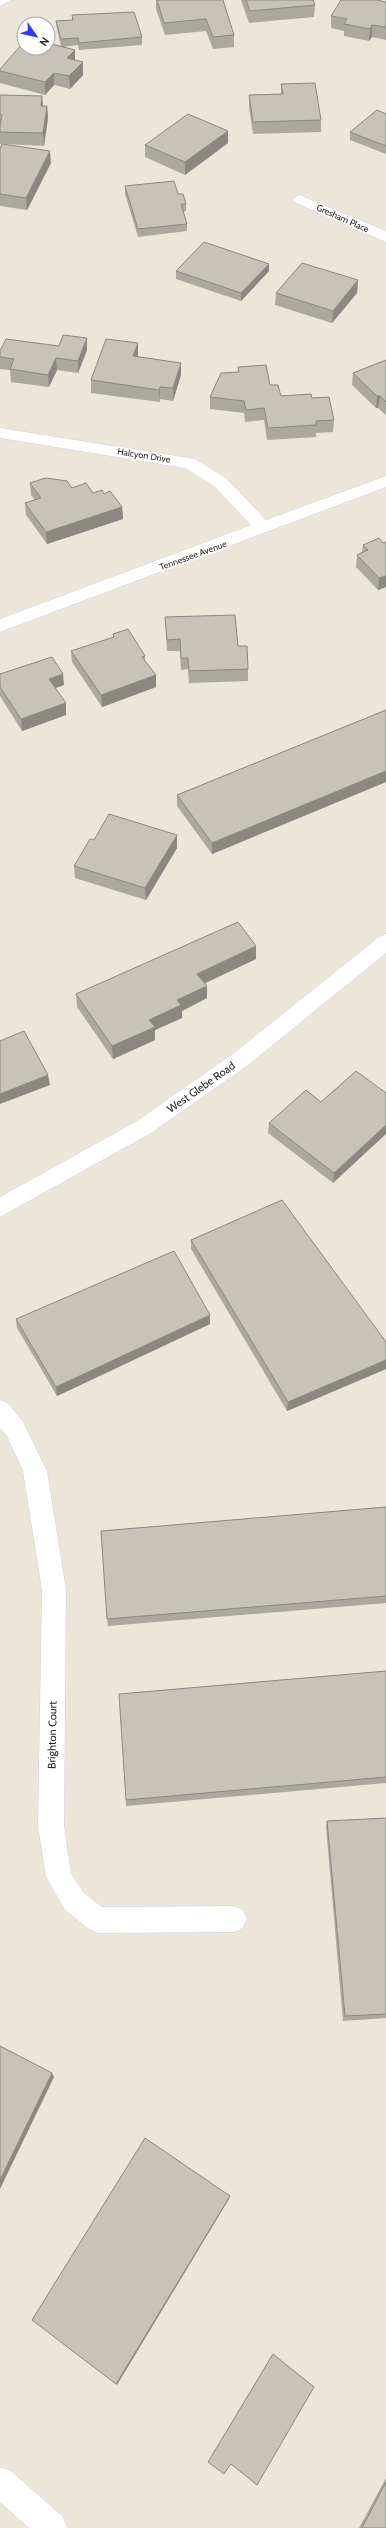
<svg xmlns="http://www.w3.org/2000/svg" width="386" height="2528" font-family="Cabin,sans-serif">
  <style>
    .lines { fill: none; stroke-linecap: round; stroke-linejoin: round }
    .minor-casing { stroke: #cdcee3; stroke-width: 1 }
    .secondary-casing { stroke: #cdcee3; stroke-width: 1 }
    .minor { fill: #fff; fill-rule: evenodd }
    .secondary { fill: #fff; fill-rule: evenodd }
    .wall { fill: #aba89e }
    .shaded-wall { fill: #8b8881 }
    .building { fill: #c7c3b8; stroke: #8b8881 }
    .labels { text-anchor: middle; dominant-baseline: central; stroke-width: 3.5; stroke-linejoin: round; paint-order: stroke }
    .far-street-label { font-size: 9px; fill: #282828; stroke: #fff }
    .street-label { font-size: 11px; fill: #282828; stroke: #fff }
  </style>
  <rect width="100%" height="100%" fill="#ece6d8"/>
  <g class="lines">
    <defs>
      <path id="minor" d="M0,0H11L0,6Z
        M299,195L386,231V242L294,202L292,199Z
        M0,428L195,459L226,478L266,520L386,476V487L0,632V619L251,525L214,486L185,468L0,438Z
        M0,1400L8,1403L23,1422L47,1471L66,1590L64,1826L71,1873L83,1892L102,1907L234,1906L243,1910L247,1919L243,1928L234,1932L98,1933L89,1929L65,1910L46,1877L38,1826L42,1590L23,1471L7,1436L0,1428Z
        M0,2467L11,2471L63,2517L67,2528H29L0,2502Z"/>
      <path id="secondary" d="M386,934V953L248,1065L151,1133L0,1217V1197L137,1121L234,1053L379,937Z"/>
    </defs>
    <use href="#minor" class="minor-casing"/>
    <use href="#secondary" class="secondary-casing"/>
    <use href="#minor" class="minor"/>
    <use href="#secondary" class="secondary"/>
  </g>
  <path class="wall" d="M156,0H223L234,35V47L213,49L206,31L165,35L156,9Z
    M241,0H313L315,5L314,17L249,23Z
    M386,2V40L372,37L369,41L344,36V31L331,28V16Z
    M72,15L142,37V45L79,50L78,45L63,47L75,61L83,62V75L70,89L54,85L45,95L0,83V69L61,46L57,29L56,21L72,20Z
    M281,84L321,120V132L253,134L249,107V95L281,94Z
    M0,95L42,96L43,106H47L48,118L44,146L3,144L51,163L27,210L0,206V149L2,144H0Z
    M386,114V154L350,140V132Z
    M228,143L185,175L145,157V145Z
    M125,186L178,194L186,204V211L183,212L187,224V231L138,237L125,194Z
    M269,264V271L241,301L176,279V271Z
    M358,280L357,293L332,323L275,305L276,293Z
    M138,343V357L181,363V375L173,401L160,399V402L91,393V380Z
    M87,350L78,373L57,370L49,387L11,382L10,370L0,369V351Z
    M386,360V415L378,408H376L352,385L353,373Z
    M238,367L270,385L281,396L312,398L334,420L333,432L316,433V437L267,440L264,420L245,422L244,413L210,409V397L238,372Z
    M30,483L72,488L93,493L104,494L122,507L123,519L47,544L26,515L25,503L35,500L31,495Z
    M386,542V587L378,590L356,567L357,555L362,552L363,545L383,543Z
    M165,617L238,646L248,669V681L189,683L188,669L181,670L180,651H167Z
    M113,634L145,656V661L156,675V687L102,707L72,662L71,651L113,637Z
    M0,674L64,685L55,688L66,715L22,731L0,696Z
    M386,710V782L212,854L177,806V795Z
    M94,840L177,848L146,900L75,878L74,866Z
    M256,959L205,983L207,998L182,1011V1018L155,1030V1040L113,1059L77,1007L76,994Z
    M356,1071L333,1183L268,1133L269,1123L321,1102Z
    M191,1240L386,1342V1369L287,1411L191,1249Z
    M16,1319L210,1324L57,1396L17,1328Z
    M386,1507V1603L108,1626L107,1619Z
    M386,1671V1783L126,1806V1800Z
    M386,1818V2018L343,2021L326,1827L327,1821Z
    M386,2478V2528H359Z"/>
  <path class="shaded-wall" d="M372,25V37L369,41L370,29Z
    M75,50V62L67,58Z
    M83,62V75L70,89L69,76Z
    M54,73V85L45,95V82Z
    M42,96L43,108L41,106Z
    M47,106L48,118L44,146L43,133Z
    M228,131V143L185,175V162Z
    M50,151L51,163L27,210L26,198Z
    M269,264V271L241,301V293Z
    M358,280L357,293L332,323L333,311Z
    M87,338V350L78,373V361Z
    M138,343V355L133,369V356Z
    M56,358L57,370L49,387L48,375Z
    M181,363V375L173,401V388Z
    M160,387V402L159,390Z
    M377,396H380L378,408H376Z
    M122,507L123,519L47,544L46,532Z
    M386,576V587L378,590L379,578Z
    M63,674L64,685L50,690L49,679Z
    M156,675V687L102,707L101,695Z
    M66,703V715L22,731L21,719Z
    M386,771V782L212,854V843Z
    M177,835V848L146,900L145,888Z
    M256,946V959L197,987V974Z
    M207,986V998L182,1011V1018L155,1030V1040L113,1059L112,1046L177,1000Z
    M48,1075L50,1085L0,1104V1094Z
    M386,1125V1134L333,1183L334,1173Z
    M210,1315V1324L57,1396L56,1387Z
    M386,1360V1369L287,1411L288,1402Z
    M52,2073L54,2077L0,2189V2180Z
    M230,2196L229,2199L117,2385L116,2384Z"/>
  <path class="building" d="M157,0H223L234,35L213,37L206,19L164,23Z
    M246,0H313L315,5L250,11Z
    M341,0H376L386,2V27L372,25L370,29L344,24L347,19L331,16Z
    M134,12L142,37L79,43L78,38L61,39L56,21L73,20L72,15Z
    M24,42V48H48V43L75,50L67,58L83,62L69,76L54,73L45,82L0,71V69Z
    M315,83L321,120L253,122L249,95L283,94L281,84Z
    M0,95L42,96L41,106H47L43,133L0,132V126L2,115H0Z
    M377,110L386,114V146L350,132Z
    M188,114L228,131L185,162L145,145Z
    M2,144L50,151L26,198L0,194V149Z
    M174,181L178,194H183L186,204H181L187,224L138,229L125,186Z
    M204,242L269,264L241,293L176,271Z
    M302,263L358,280L333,311L276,293Z
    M63,335L87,338L78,361L56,358L48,375L10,369L14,359L0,357V351L6,339L59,346Z
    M106,339L138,343L133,356L181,363L173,388L160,387L159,390L91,380Z
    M386,360V402L380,396H377L353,373Z
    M266,365L270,385H278L281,396L311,394L312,398L329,397L334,420L316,421V425L268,428L264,408L246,410L244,401L210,397L221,373L239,372L238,367Z
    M46,478L67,481L72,488L86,483L93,493L102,490L104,494L110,491L122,507L46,532L25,503L41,498L30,483Z
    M379,538L383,543L386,542V576L379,578L357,555L368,550L363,545Z
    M235,615L238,646H247L248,669L189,671L188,658H181L180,639L167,640L165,617Z
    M128,629L145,656L142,657L156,675L101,695L71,651L114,637L113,634Z
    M52,657L63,674L49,679L66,703L21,719L0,687V674Z
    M386,710V771L212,843L177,795Z
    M109,814L177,835L145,888L74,866L90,839L94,840Z
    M238,922L256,946L197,974L207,986L177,1000L181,1005L149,1020L155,1027L112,1046L76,994Z
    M24,1031L48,1075L0,1094V1041Z
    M356,1071L386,1093V1125L334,1173L269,1123L306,1090L321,1102Z
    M282,1200L386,1342V1360L288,1402L191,1240Z
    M174,1251L210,1315L56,1387L16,1319Z
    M386,1507V1596L107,1619L101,1531Z
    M386,1671V1777L126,1800L119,1694Z
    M386,1818V2014L345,2016L327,1821Z
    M0,2046L52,2073L0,2180Z
    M145,2138L230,2196L116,2384L32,2320Z
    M273,2354L314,2387L257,2485L231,2464L224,2474L208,2462Z
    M386,2482V2528H362Z"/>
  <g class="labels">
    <g class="far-street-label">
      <text transform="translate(343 218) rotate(24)">Gresham Place</text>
      <text transform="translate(144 455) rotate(9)">Halcyon Drive</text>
      <text transform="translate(193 555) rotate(-20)">Tennessee Avenue</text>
    </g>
    <g class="street-label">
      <text transform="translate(201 1087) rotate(-35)">West Glebe Road</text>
      <text transform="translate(52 1735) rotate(-89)">Brighton Court</text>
    </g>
  </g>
  <g transform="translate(36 36) rotate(124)"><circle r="19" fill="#ffffff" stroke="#a9a9a9"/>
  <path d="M0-3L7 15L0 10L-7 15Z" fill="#323aff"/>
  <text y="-6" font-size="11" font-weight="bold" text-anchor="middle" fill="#282828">N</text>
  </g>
</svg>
